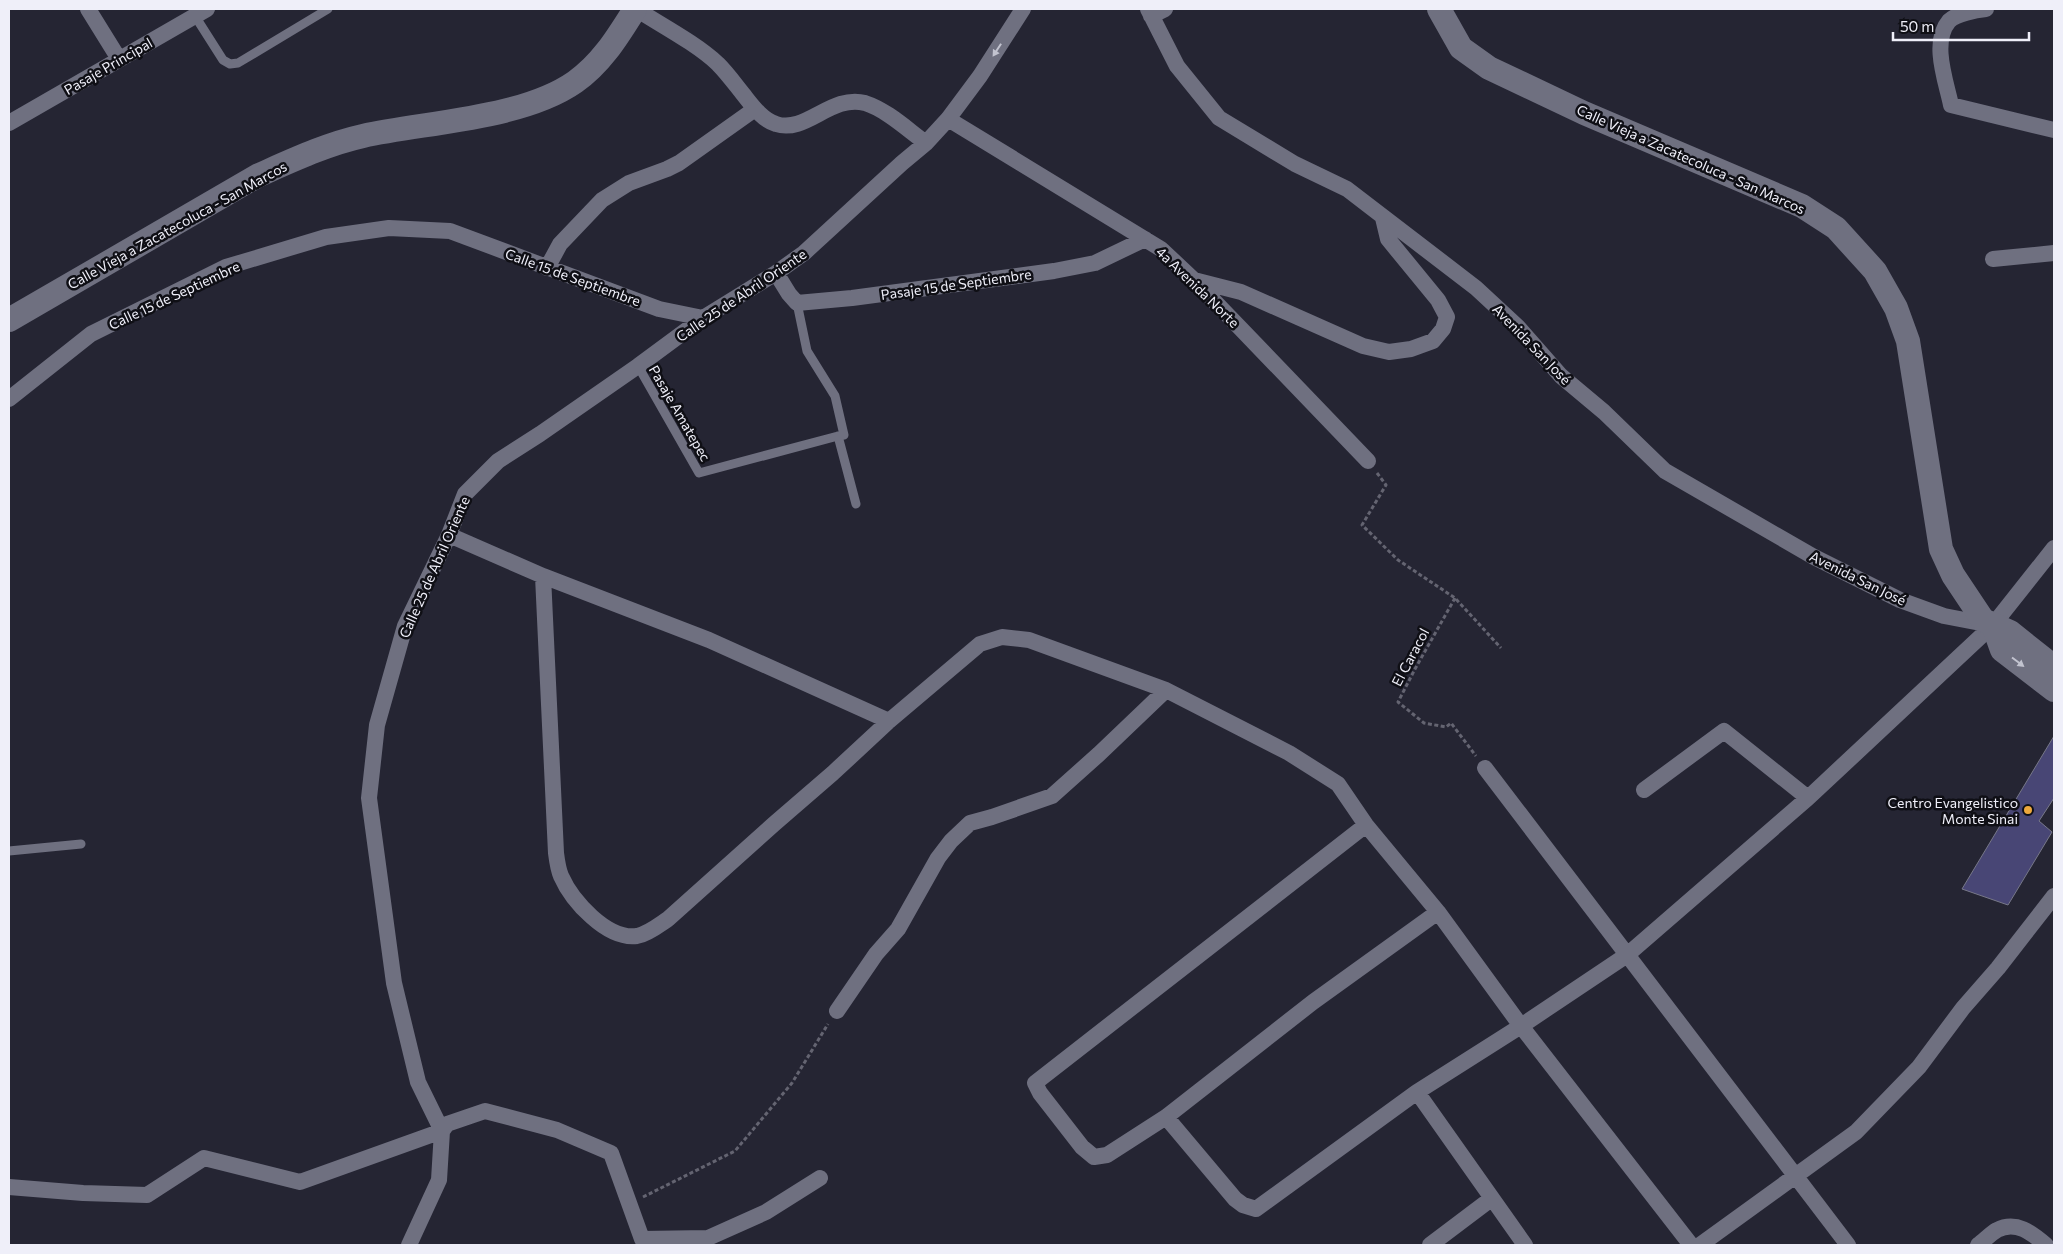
<svg xmlns="http://www.w3.org/2000/svg" width="2063" height="1254" font-family="Commissioner,sans-serif">
  <style>
    .building { fill: #484675; stroke: #777889 }
    .lines { fill: none; stroke-linecap: round; stroke-linejoin: round }
    .path { stroke: #646471; stroke-width: 3; stroke-dasharray: 4 2.5; stroke-linecap: butt }
    .lane { stroke: #6f7080; stroke-width: 9 }
    .street { stroke: #6f7080; stroke-width: 16 }
    .secondary { stroke: #6f7080; stroke-width: 24 }
    .oneway { fill: #c2c3cf }
    .poi-dot { fill: #eea83c; stroke: #0f0f15; stroke-width: 2 }
    .labels { text-anchor: middle; dominant-baseline: central; stroke-width: 5; stroke-linejoin: round; paint-order: stroke }
    .street-label { font-size: 14px; fill: #efeff9; stroke: #0f0f15 }
    .poi-label { font-size: 14px; fill: #efeff9; stroke: #0f0f15; text-anchor: end }
  </style>
  <rect width="100%" height="100%" fill="#252533"/>
  <path class="building" d="M2054,736V798L2039,821L2052,832L2008,905L1962,889Z"/>
  <g class="lines">
    <path class="path" d="M1377,473L1386,485L1362,525L1398,560L1455,598L1501,648
      M1455,598L1415,669L1398,702L1424,723L1446,727L1451,723L1476,756
      M643,1197L735,1151L792,1083L828,1024"/>
    <path class="lane" d="M195,16L223,60L230,64L238,63L328,9
      M797,303L807,351L835,396L844,435L838,436L856,504
      M638,366L699,473L838,436
      M9,851L81,844"/>
    <path class="street" d="M88,9L119,59
      M636,9C661,25 697,44 718,64C727,73 735,84 743,94C751,104 762,120 776,124C806,134 831,94 865,103C887,110 908,130 926,143
      M1148,9L1177,66L1219,118L1295,164L1347,189L1476,288L1517,326L1561,376L1604,412L1665,471L1814,557L1900,600L1944,616L1991,625
      M1986,9C1976,10 1956,14 1949,21C1931,42 1946,81 1951,105L2054,130
      M1151,16L1165,9
      M948,119L1161,249L1194,280L1368,461
      M9,123L207,9
      M1993,259L2054,253
      M547,268L560,244L602,200L629,183L667,169L679,163L755,109
      M776,273L789,294L797,303L852,298L1054,271L1095,263L1145,239
      M1194,280L1241,292L1363,346L1389,352L1411,349L1433,341L1443,329L1447,317L1438,300L1388,239L1383,218
      M9,399L91,334L226,267L326,237L389,228L450,231L659,309L703,318
      M449,535L543,576L709,640L889,721
      M543,576L556,853C557,861 558,869 561,876C572,901 607,940 637,936C648,934 659,925 668,919L774,824L833,773L889,721L980,644L1002,637L1029,640L1166,690L1289,753L1338,784L1366,825L1438,912L1521,1026L1691,1245
      M1485,768L1848,1245
      M1644,790L1724,731L1808,798
      M1366,825L1035,1083L1040,1093L1082,1147L1094,1157L1107,1155L1166,1117L1313,1002L1438,912
      M837,1011L876,954L898,929L938,858L951,841L970,823L992,817L1052,796L1099,754L1166,690
      M1417,1092L1525,1245
      M1166,1117L1235,1199L1243,1205L1256,1209L1417,1092L1521,1026L1627,955L1808,798L1993,625L2054,548
      M9,1187L83,1193L147,1195L204,1158L300,1182L442,1131L447,1124L485,1111L557,1130L611,1153L642,1239L708,1238L766,1212L820,1178
      M409,1245L439,1180L442,1131L418,1082L394,983L369,798L377,725L405,626L449,535L465,494L498,461L540,434L638,366L703,318L776,273L804,253L902,163L926,143L948,119L980,76L1023,9
      M1430,1245L1491,1199
      M1700,1245L1856,1132L1919,1067L1963,1008L1998,968L2054,896
      M1978,1245C1984,1241 1990,1234 1997,1230C2016,1220 2032,1233 2046,1245"/>
    <path class="secondary" d="M1439,9L1461,48L1489,68L1584,113L1802,206L1836,228L1875,271L1896,308L1908,341L1941,549L1953,575L1983,620L2010,632L2054,667
      M9,320L259,175C293,160 327,144 363,136C426,122 522,119 575,82C602,63 618,36 635,9
      M1993,625L2002,650L2054,690"/>
  </g>
  <defs><path id="oneway-solid" d="M-6-.8H1V-3.2L6.5 0L1 3.2V.8H-6Z" transform="scale(1.25)"/></defs>
  <g class="oneway">
    <use href="#oneway-solid" transform="translate(997 50) rotate(123)"/>
    <use href="#oneway-solid" transform="translate(2018 662) rotate(37)"/>
  </g>
  <circle class="poi-dot" cx="2028" cy="810" r="5"/>
  <g class="labels">
    <g class="street-label">
      <text transform="translate(108 66) rotate(-30)">Pasaje Principal</text>
      <text transform="translate(1691 159) rotate(24)">Calle Vieja a Zacatecoluca - San Marcos</text>
      <text transform="translate(177 225) rotate(-29)">Calle Vieja a Zacatecoluca - San Marcos</text>
      <text transform="translate(573 277) rotate(20)">Calle 15 de Septiembre</text>
      <text transform="translate(956 284) rotate(-8)">Pasaje 15 de Septiembre</text>
      <text transform="translate(1198 287) rotate(44)">4a Avenida Norte</text>
      <text transform="translate(174 295) rotate(-25)">Calle 15 de Septiembre</text>
      <text transform="translate(741 295) rotate(-34)">Calle 25 de Abril Oriente</text>
      <text transform="translate(1532 344) rotate(46)">Avenida San José</text>
      <text transform="translate(680 413) rotate(60)">Pasaje Amatepec</text>
      <text transform="translate(434 567) rotate(-66)">Calle 25 de Abril Oriente</text>
      <text transform="translate(1858 578) rotate(26)">Avenida San José</text>
      <text transform="translate(1410 657) rotate(-62)">El Caracol</text>
    </g>
    <g class="poi-label">
      <text x="2018" y="802">Centro Evangelistico<tspan x="2018" dy="16">Monte Sinai</tspan></text>
    </g>
  </g>
  <rect width="2063" height="1254" fill="none" stroke="#efeff9" stroke-width="20"/>
  <path d="M1893 32v8h136v-8" fill="none" stroke="#efeff9" stroke-width="2.5"/>
  <text x="1900" y="32" font-size="15" fill="#efeff9" stroke="#0f0f15" stroke-width="4" paint-order="stroke">50 m</text>
</svg>
